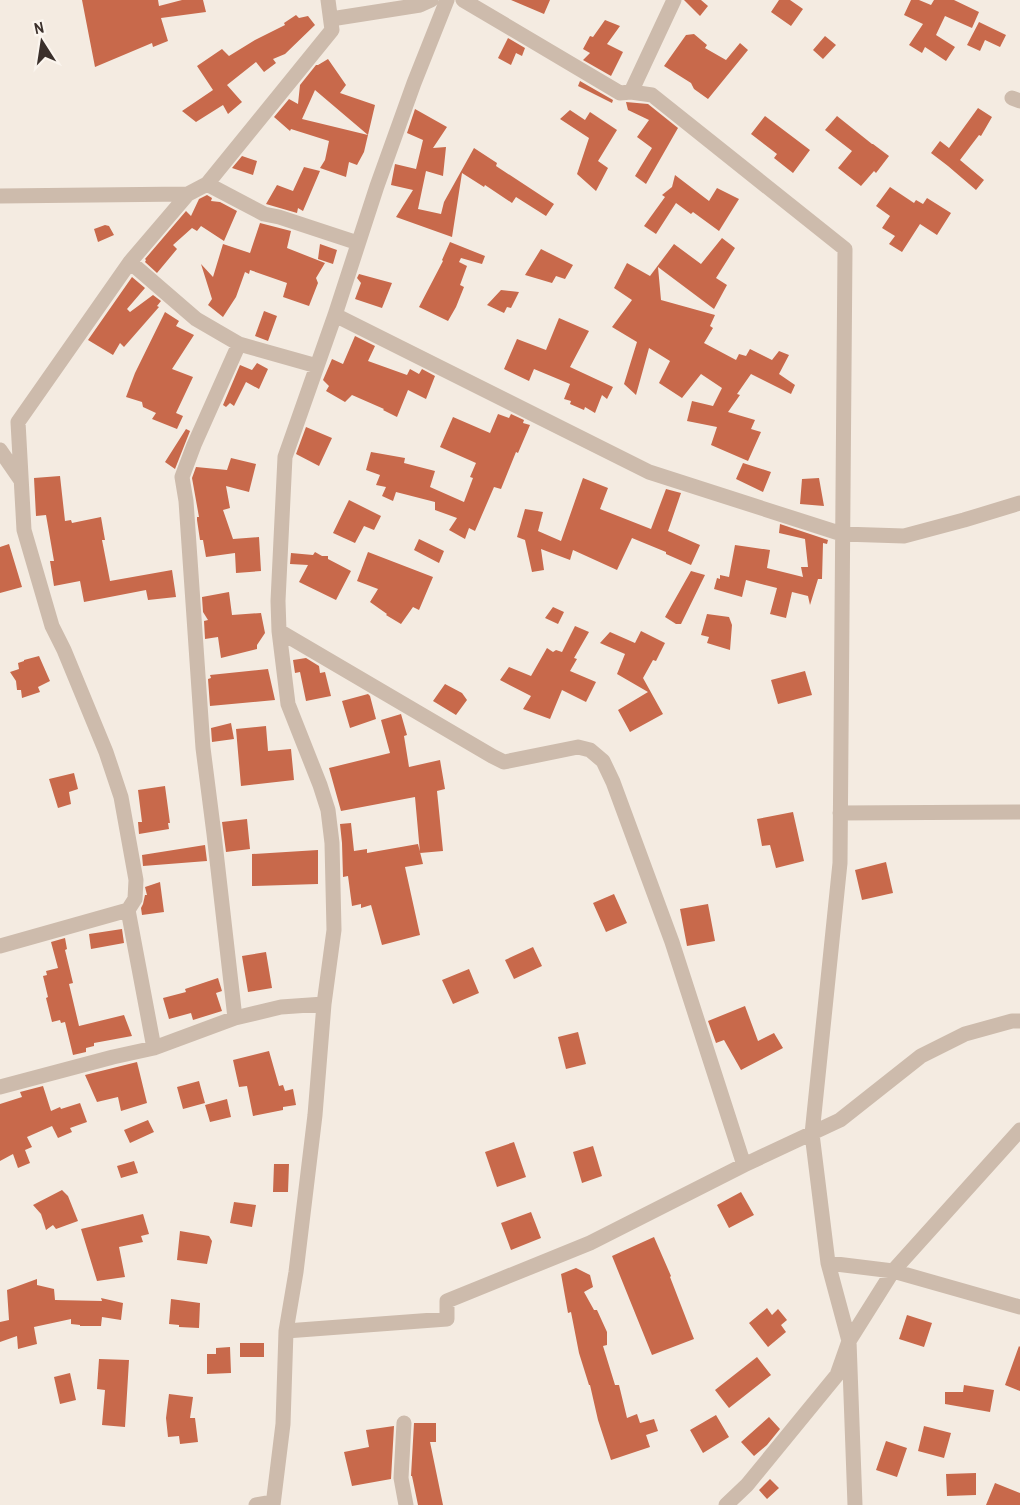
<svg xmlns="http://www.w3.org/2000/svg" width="1020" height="1505" font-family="'Archivo Narrow',sans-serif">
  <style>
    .building { fill: #c8694b; fill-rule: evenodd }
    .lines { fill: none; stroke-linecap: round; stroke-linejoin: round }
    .minor { stroke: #cdbbac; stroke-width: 15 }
  </style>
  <rect width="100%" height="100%" fill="#f4ebe1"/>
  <path class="building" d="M82,0H158L159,6L182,0H203L206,12L161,18L168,41L153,47L152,43L95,67Z
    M511,0H550L544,14Z
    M684,0H701L708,6L700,16Z
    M779,0H790L803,9L791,26L771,12Z
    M911,0H919L931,5L934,0H954L979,12L972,28L945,16L936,35L955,47L946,61L925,47L922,53L909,45L923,24L904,15Z
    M296,15L299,18L308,16L315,25L285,54L273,59L276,63L264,72L256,62L227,85L242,102L228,114L223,105L196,122L182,111L213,90L197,66L222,49L229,56L255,40L285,25L284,23Z
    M605,20L620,26L607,44L623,52L611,76L583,60L590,53L583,49L590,36L593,37Z
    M979,22L1006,35L1000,47L985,40L980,51L967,45Z
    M694,34L707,45L705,48L726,60L740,43L748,50L708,99L694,89L691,83L664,66L686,35Z
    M825,36L836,45L823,59L813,50Z
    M508,38L525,48L522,56L516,53L511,65L498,58Z
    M328,59L346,85L340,93L375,105L364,152L357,165L349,162L346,177L320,168L325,160L329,141L291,129L290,131L274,117L289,99L298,104L300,85L316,65H318ZM315,90L368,135L302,119Z
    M580,81L613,100L612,103L578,86Z
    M626,102L648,104L678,128L646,184L635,176L652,148L637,137L649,120L628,110Z
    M978,108L992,117L981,136L979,135L960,160L984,180L976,190L948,166L931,153L940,141L949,148Z
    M415,109L447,127L433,148L446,147L443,176L426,171L418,209L441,214L444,202L474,148L497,163L496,166L554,204L546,216L516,197L512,203L485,185L484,187L462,173L452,237L396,217L413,190L391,185L395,164L416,169L423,140L407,133Z
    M570,110L585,120L590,112L617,130L598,161L608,168L596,191L577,174L589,138L560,119Z
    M765,116L810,150L793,173L774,158L777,154L751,134Z
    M837,116L872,144H873L889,156L876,173L874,171L861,186L838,168L852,151L825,130Z
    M242,156L257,161L253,175L232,168Z
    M304,167L320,171L303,211L298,208L297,213L266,204L277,185L293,191Z
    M675,175L709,201L717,188L739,199L719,231L693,212L691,214L676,203L656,234L644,226L665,197L662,195L672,187Z
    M890,187L914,203L916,200L923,204L927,198L951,213L937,235L920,224L902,252L889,244L895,236L882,228L890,216L876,206Z
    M207,195L212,198L211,201L220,202L237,211L224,241L201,226L197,231L192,228L173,245L177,249L157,273L145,262L146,260L145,259L186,211L191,216L199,199Z
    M260,223L291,231L287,248L325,263L316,278L318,283L309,306L283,297L287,283L250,270L249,274L245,272L236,297L223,317L208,305L212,299L201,264L213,277L223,244L250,253Z
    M105,225L109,226L114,235L98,242L94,229Z
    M722,238L735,248L716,278L727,285L714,309L658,267L661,300L715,315L710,326L713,328L704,343L736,360L739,354L746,356L750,349L772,360L779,351L789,355L779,374L795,385L791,394L751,374L737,394L740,395L728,412L755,420L751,429L761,432L748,461L711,445L717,427L687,421L692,401L713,406L722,388L701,374L682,398L659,383L670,361L649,348L636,395L624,384L637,342L612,327L632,300L614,288L627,263L650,276L674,244L701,264Z
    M450,242L485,256L482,264L461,258L459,262L467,266L460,285L464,287L456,307L448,321L419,307L443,261L442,260Z
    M320,244L337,250L333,264L318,259Z
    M541,249L573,265L565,279L556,276L552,283L525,275Z
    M359,274L392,283L382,308L355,299L361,283L357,278Z
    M132,277L145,288L127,309L130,312L153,295L161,301L157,306L159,307L124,347L120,343L113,355L88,340Z
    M501,290L519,292L511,308L507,307L504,313L487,305Z
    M264,311L277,316L268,341L255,336Z
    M165,312L179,321L176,326L194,335L172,369L193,377L176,413L183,416L177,429L152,419L156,413L143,407L142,402L126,397L135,373Z
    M559,318L589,331L570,367L613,387L607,399L602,395L595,413L585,407L584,410L570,404L571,401L564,399L570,384L534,369L529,381L504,369L517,339L546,350Z
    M355,336L375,346L368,361L407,375L410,369L419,374L422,369L435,376L426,399L408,390L397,417L383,410L384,409L352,395L345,402L326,391L329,386L323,380L332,359L343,364Z
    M257,363L268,369L259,389L246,382L234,406L230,403L226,407L223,405L240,365L252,370Z
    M498,414L509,418L511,414L524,420L523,423L530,425L518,453L516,452L501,489L494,487L475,531L469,528L465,539L449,530L457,518L435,510V502L396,492L393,501L382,496L386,487L376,485L380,475L366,470L371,452L405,458L404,463L435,471L430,487L464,502L473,478L470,477L476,463L440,447L453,417L490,433Z
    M306,427L332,438L319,466L296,454Z
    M186,429L190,431L175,469L165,462Z
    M231,458L256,464L249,492L226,486L230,508L223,510L233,539L259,537L261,571L236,573L235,553L206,557L203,540H200L197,520V517H199L192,478L196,467L227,470Z
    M743,463L771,472L763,492L736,479Z
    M60,476L65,521L71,520L72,523L101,517L105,540H102L110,581L172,570L176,597L148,600L146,590L84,602L80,581L54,586L50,561H54L46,515L36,516L34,478Z
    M583,478L608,488L600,509L651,529L666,489L681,493L668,531L700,545L691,565L666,554V552L632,538L617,570L573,550L570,560L541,549L544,570L532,572L525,540L517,537L525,509L543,512L538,531L561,541Z
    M819,478L824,506L800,504L802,479Z
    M349,500L381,516L374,530L364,526L355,543L333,533Z
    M780,524L828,540L827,544L823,543L822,579H818L810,605L808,596L792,592L786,618L770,614L777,588L746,580L742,597L714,589L717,578L720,579V575L729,577L735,545L770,550L767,568L803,577L801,567H808L805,539L779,533Z
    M419,539L444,551L439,563L414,550Z
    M9,544L22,587L0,593V547Z
    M315,552L322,556H328V559L351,571L336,600L299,582L308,565L290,564L291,553L313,555Z
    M368,552L433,577L419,610L413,607L401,624L386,615L387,614L370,602L378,589L357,581Z
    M691,571L705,575L681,624H676L665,617Z
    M229,592L232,615L261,613L265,633L257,645V649L221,658L218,637L205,639L204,621L208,620L203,612L202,597Z
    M553,607L564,612L558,624L545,618Z
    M707,614L729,617L732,625L730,650L707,643L709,637L701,635Z
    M575,626L589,632L574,658L577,659L570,671L596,682L586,702L562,690L550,719L523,709L531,696L500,680L509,667L531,676L547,648L553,652L556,650L562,652Z
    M641,631L665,643L656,661L653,660L643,678L663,714L630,732L618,710L648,692L617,674L625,654L600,643L610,632L635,643Z
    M39,656L50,681L38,687L40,692L22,698L21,690H17L16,681L10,672L19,669L18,663L24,661V660Z
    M306,658L319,666L320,673L325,672L331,696L306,701L300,672L295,673L293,660Z
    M268,669L275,700L210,706L208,679L211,678L210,675Z
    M805,671L812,695L778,704L771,680Z
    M445,684L462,693L467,700L456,715L433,701Z
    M368,694L370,696L376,719L350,728L342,701Z
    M401,714L407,735L404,736L409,767L440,760L445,789L437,791L443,851L420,853L415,797L341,811L329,768L390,753L381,720Z
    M231,723L234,739L212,742L211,728Z
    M266,726L268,751L291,749L294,780L241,786L236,729Z
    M74,773L78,789L69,792L71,804L58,808L49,779Z
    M165,786L170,823H168L169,829L139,834L138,822H142L138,790Z
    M793,812L804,861L776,868L770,845L762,846L757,819Z
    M247,819L250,849L226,852L222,822Z
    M351,823L354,851L367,849V853L418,844L423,864L405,867L420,935L382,945L371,905L361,908V904L352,906L348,876L343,877L342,843L340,824Z
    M205,845L207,861L143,866L142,855Z
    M318,850V884L252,886V854Z
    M886,862L893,893L862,900L855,870Z
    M160,882L164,912L142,915L141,908L143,904L145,895H147L145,887Z
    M614,894L627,923L606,932L593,903Z
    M708,904L715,941L687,946L680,909Z
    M122,929L124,943L91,949L89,934Z
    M65,938L67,949L65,950L73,983L69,984L79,1026L124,1015L132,1036L94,1043V1046L86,1048V1052L73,1055L65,1022L61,1023L60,1020L52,1022L46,998L48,997L43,976L47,975L46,971L58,968L51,942Z
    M533,947L542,966L514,979L505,960Z
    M266,952L272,988L248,992L242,956Z
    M469,969L479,993L453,1004L442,980Z
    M218,978L222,991L216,993L222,1011L193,1020L191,1013L169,1019L163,998L186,992L185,989Z
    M745,1006L758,1041L774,1033L783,1048L741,1070L724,1040L716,1043L708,1021Z
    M578,1032L586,1064L566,1069L558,1037Z
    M269,1051L279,1086L283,1085L285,1091L293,1089L296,1105L283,1107V1110L253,1116L247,1086L239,1087L233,1060Z
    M137,1062L147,1103L121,1111L118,1097L97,1102L85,1075Z
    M199,1081L205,1103L183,1109L177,1087Z
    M43,1086L51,1111L60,1107L61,1109L80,1103L87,1122L70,1128L72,1132L58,1138L52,1126L27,1137L32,1147L25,1150L30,1163L18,1168L13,1154L0,1161V1104L22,1097L20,1092Z
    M227,1099L231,1117L210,1122L205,1105Z
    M148,1120L154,1132L130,1143L124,1130Z
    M514,1142L526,1177L497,1187L485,1152Z
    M593,1146L602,1176L582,1183L573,1152Z
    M134,1161L138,1173L121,1178L117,1166Z
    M274,1164H289L288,1192H273Z
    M62,1190L68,1196L78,1221L56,1229L53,1225L46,1230L41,1214L33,1205Z
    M741,1192L754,1215L729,1228L717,1205Z
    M234,1202L256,1205L252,1227L230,1223Z
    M531,1212L541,1238L511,1250L501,1223Z
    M143,1214L149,1234L141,1236L143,1242L119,1247L125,1277L97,1281L81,1229Z
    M180,1231L209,1236L212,1241L207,1264L177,1260Z
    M654,1237L671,1276L670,1277L694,1339L652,1355L612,1256Z
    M576,1268L590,1275L593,1287L584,1292L594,1310H597L607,1332V1345L603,1346L615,1385H619L627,1418L637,1414L640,1423L654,1419L658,1431L646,1435L650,1447L611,1460L598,1420L590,1385H589L579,1353L571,1312L568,1313L561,1274Z
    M37,1279V1285L54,1289L55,1300L102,1301L101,1298L123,1303L121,1320L102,1317L101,1326H80V1325L71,1324V1319L34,1327L37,1344L18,1349L17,1336L0,1342V1322L9,1320L7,1290Z
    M171,1299L200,1303L199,1328L179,1327V1325L169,1324Z
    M767,1308L772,1315L778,1309L787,1320L781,1325L786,1332L768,1347L749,1323Z
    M907,1315L932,1323L924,1347L899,1339Z
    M240,1343H264V1357H240Z
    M1019,1346L1020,1347V1391L1005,1385Z
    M230,1347L231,1373L207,1374V1354H216V1348Z
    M757,1357L771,1375L729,1408L715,1390Z
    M99,1359L129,1360L125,1427L102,1425L105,1390L97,1389Z
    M70,1373L76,1400L60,1404L54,1377Z
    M964,1385L994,1390L990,1412L945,1404V1392H963Z
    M169,1394L193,1397L190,1418H195L198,1442L180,1444L179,1436L168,1437L166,1418Z
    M716,1415L729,1437L703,1453L690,1430Z
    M769,1417L780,1429L767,1445L754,1456L741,1442Z
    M414,1423H436V1442H430L443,1505H418L412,1476H411Z
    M394,1426L391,1479L352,1486L344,1452L369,1447L366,1430Z
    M924,1426L951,1433L944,1458L918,1451Z
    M886,1441L907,1448L897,1477L876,1470Z
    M976,1473V1495L947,1496L946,1474Z
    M770,1479L779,1488L767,1499L759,1490Z
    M995,1483L1020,1493V1505H986Z"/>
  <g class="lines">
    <path class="minor" d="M463,0L620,93L631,92L652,95L845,249L840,863L812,1134L828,1263L849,1341L855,1505
      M331,19L420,5L431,0
      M631,92L674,0
      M1012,98L1020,101
      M207,184L264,214L279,217L358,243
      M0,196L188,194
      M130,262L196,319L239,344L317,366
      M335,315L649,472L842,534L904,536L964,520L1020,503
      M0,450L20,479
      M279,631L492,756L504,762L578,747L590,750L603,761L613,782L672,942L744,1165
      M840,813L1020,812
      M128,910L154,1048
      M0,946L128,910L135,899L136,880L121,797L106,752L64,650L52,626L24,530L18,422L130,262L188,194L207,184L332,30L328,0
      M235,1018L214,834L203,748L186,501L182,477L194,445L239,344
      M0,1087L113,1057L154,1048L235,1018L281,1007L324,1004
      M828,1263L893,1271L1020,1307
      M286,1331L447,1319V1301L590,1243L744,1165L840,1120L921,1056L965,1034L1012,1021H1020
      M404,1423L401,1478L406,1505
      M256,1505L273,1502
      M273,1505L283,1424L286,1331L296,1272L315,1115L324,1004L334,930L332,843L328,810L320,785L288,704L279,631L278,601L285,457L335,315L377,186L414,83L447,0
      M726,1505L747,1485L837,1375L849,1341L893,1271L1020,1130"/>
  </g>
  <g transform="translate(42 42) rotate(348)" stroke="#fbf5ee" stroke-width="4.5" paint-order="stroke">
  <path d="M0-4.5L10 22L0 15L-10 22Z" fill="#3b302b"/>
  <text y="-9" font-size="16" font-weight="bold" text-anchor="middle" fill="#3b302b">N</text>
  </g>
</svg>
